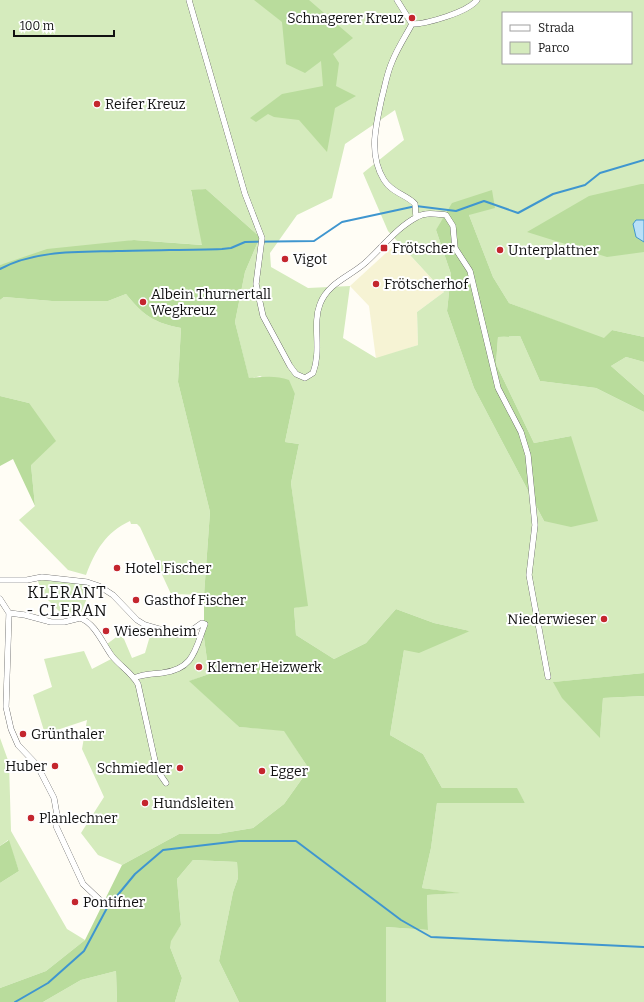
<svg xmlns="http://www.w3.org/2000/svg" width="644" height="1002" font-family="Bitter,serif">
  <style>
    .farmland { fill: #f6f3d4 }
    .green { fill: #d5ebbd; fill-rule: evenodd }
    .forest { fill: #b9dc9c }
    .water { fill: #b9e0f7; stroke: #3f96cf }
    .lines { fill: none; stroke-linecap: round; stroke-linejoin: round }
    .stream { stroke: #3f96cf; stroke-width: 2 }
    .minor-casing { stroke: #444; stroke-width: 6 }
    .minor { stroke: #fff; stroke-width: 5.5 }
    .poi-dot { fill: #c4262e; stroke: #fff; stroke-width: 1.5 }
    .labels { text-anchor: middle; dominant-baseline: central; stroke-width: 4; stroke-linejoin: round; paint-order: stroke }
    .poi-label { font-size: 14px; fill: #111; stroke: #fff; text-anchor: start }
    .quarter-label { font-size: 16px; letter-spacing: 1px; fill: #111; stroke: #fff }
  </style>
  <rect width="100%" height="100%" fill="#fffdf5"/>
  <path class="farmland" d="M398,242L444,292L417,312L418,345L376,359L369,306L350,286Z"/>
  <path class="green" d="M0,0H644V337L612,330L604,339L509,303L493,277L469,215L492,190L436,230L451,274L447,311L474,388L544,521L571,436L534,443L496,364L498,337L520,336L540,381L596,388L644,412V673L554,682L600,737L603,698L644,696V1002H386V927L428,930L427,895L457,893L422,888L431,848L437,803H525L516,788H442L423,754L390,735L404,650L470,631L434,623L396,609L366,643L334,659L296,635L294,608L307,605L291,483L299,444L285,442L295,394L260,376L249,379L235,322L245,272L260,237L206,189L191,191L203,245L134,240L0,265ZM503,13H631V63H503ZM395,110L404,140L363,173L388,231L444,292L417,312L418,345L376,358L343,338L350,286L308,288L271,267L270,253L297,215L332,198L345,144Z
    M126,294C143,315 154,323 181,328L178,382L210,512L204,595L171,594L140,527L137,524H131L130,521C106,532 95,551 86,575L68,570L19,520L35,506L31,465L29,403L0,396V300L4,297L52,301H108Z
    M626,357L644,362V395L611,366Z
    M44,580L84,584L92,586L80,615L66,618L42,594L38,581Z
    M152,629L174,636L204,638L209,674L190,681L239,727L284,730L309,769L284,804L253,828L217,834H179L122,865L98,855L81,833L104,797L82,749L87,720L45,734L33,695L52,687L44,659L84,651L92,669L115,657L107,644L119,635L124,639L132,658L145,653Z
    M0,738L9,763L11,831L67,929L85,940L46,971L0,988V883L19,871L8,840L0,846Z
    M193,860L237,862L238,878L233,892L219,961L239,1002H175L182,978L170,947V941L181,925L177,879Z
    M116,971L117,1002H43L81,980Z"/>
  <path class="forest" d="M254,0H309L353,38L333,54L339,63L336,86L356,96L335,108L327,152L299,120L274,117L268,114L256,122L250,118L282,94L323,86L321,61L305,73L286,64L282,22Z
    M641,184H644V252L607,257L527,232L589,196Z
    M206,189L260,237L245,272L235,322L249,378C262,377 276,375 289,380L295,394L285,442L299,444L291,483L308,606L294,608L296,635L334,659L366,643L396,609L434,623L470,631L419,653L404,650L390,735L423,754L442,788H517L525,803H437L431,848L422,888L460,893L427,895L428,930L386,927V1002H239L219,961L233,892L238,878L237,862L193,860L177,879L181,925L171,941L170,947L182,978L175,1002H117L116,971L81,980L43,1002H0V988L46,971L85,940L122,865L179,834H217L253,828L284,804L309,769L284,731L239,727L189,681L209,674L204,638V595L210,512L178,382L181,328C154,323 143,315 126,294L108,301H52L4,297L0,300V265L47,249L134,240L202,245L191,190Z
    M492,190L495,208L469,215L493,277L509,303L604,338L612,330L644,337V362L626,357L611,366L644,395V412L596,388L540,381L520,336L498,337L496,364L534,443L571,436L598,521L571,527L544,521L474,388L447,311L451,274L436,230L452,203Z
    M0,396L29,403L56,441L31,465L35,506L13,459L0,466Z
    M644,673V696L603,698L600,738L562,698L553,682Z
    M9,840L19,871L0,883V846Z"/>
  <path class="water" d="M636,220H644V242L636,237L633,224Z"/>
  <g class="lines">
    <path class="stream" d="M0,269C36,250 78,252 117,251C152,250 187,250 222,249L231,248L245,242L314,241L342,222L416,206L456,211L484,201L518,213L553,194L585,185L600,173L644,160
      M15,1002L48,983L84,951L107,908L135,874L163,850L239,841H296L401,920L431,937L644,947"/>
    <defs>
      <path id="minor" d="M189,0L245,194L262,238L256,284L263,316L290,366L296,374L305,378L313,373C322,350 312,324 320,304C328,283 349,277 365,263C382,248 396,228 417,217C426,212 436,214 446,215L453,226L455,248L470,271L498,388L521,432L528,455L535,525L529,575L548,677
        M397,0L412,24C405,37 397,49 392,62C387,73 385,86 382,97C376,125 368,154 384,180C392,193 407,195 415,204L416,217
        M412,24C427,24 468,12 477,0
        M0,580H27L42,577L87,582L99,586L113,595L137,620L145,625L180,635L188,633L202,623L205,624
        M0,599L9,613L6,707L11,729L18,745L37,765L54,798L57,815L56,826L83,884L101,901
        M9,613L25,615L51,622H64L80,618C95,623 103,644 112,656C120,666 131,672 138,684L157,770L166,783
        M134,678C143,674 153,674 162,673C194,669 195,650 205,624"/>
    </defs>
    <use href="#minor" class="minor-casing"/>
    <use href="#minor" class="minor"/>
  </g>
  <g class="poi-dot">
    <circle cx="412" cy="18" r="4"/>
    <circle cx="97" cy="104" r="4"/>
    <rect x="380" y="244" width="8" height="8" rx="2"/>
    <circle cx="500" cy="250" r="4"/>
    <circle cx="285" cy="259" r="4"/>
    <circle cx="376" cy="284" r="4"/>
    <circle cx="143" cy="302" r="4"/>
    <circle cx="117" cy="568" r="4"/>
    <circle cx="136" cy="600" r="4"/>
    <circle cx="604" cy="619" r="4"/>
    <circle cx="106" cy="631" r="4"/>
    <circle cx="199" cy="667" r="4"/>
    <circle cx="23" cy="734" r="4"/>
    <circle cx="55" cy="766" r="4"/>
    <circle cx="180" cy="768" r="4"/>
    <circle cx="262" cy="771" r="4"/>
    <circle cx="145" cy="803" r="4"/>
    <circle cx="31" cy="818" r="4"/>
    <circle cx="75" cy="902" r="4"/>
  </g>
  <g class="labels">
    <g class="poi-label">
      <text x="404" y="18" text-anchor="end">Schnagerer Kreuz</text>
      <text x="105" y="104">Reifer Kreuz</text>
      <text x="392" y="248">Frötscher</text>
      <text x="508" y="250">Unterplattner</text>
      <text x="293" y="259">Vigot</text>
      <text x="384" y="284">Frötscherhof</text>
      <text x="151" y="294">Albein Thurnertall<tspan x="151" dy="16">Wegkreuz</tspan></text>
      <text x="125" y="568">Hotel Fischer</text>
      <text x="144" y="600">Gasthof Fischer</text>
      <text x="596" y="619" text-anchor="end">Niederwieser</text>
      <text x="114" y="631">Wiesenheim</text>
      <text x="207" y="667">Klerner Heizwerk</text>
      <text x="31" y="734">Grünthaler</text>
      <text x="47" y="766" text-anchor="end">Huber</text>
      <text x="172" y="768" text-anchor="end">Schmiedler</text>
      <text x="270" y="771">Egger</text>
      <text x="153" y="803">Hundsleiten</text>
      <text x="39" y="818">Planlechner</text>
      <text x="83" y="902">Pontifner</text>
    </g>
    <g class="quarter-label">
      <text x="67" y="592">KLERANT<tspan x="67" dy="18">- CLERAN</tspan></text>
    </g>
  </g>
  <rect x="502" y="12" width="130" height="52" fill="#ffffff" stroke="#a0a0a0"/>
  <rect x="510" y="25" width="20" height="6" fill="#ffffff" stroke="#a0a0a0"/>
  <text x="538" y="32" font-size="12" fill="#111111">Strada</text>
  <rect x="510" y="42" width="20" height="12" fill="#d5ebbd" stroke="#a0a0a0"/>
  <text x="538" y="52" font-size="12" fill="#111111">Parco</text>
  <path d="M14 30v6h100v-6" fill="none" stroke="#111111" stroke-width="2"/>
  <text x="20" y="30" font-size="12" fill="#111111" stroke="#ffffff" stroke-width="3" paint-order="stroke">100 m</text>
</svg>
